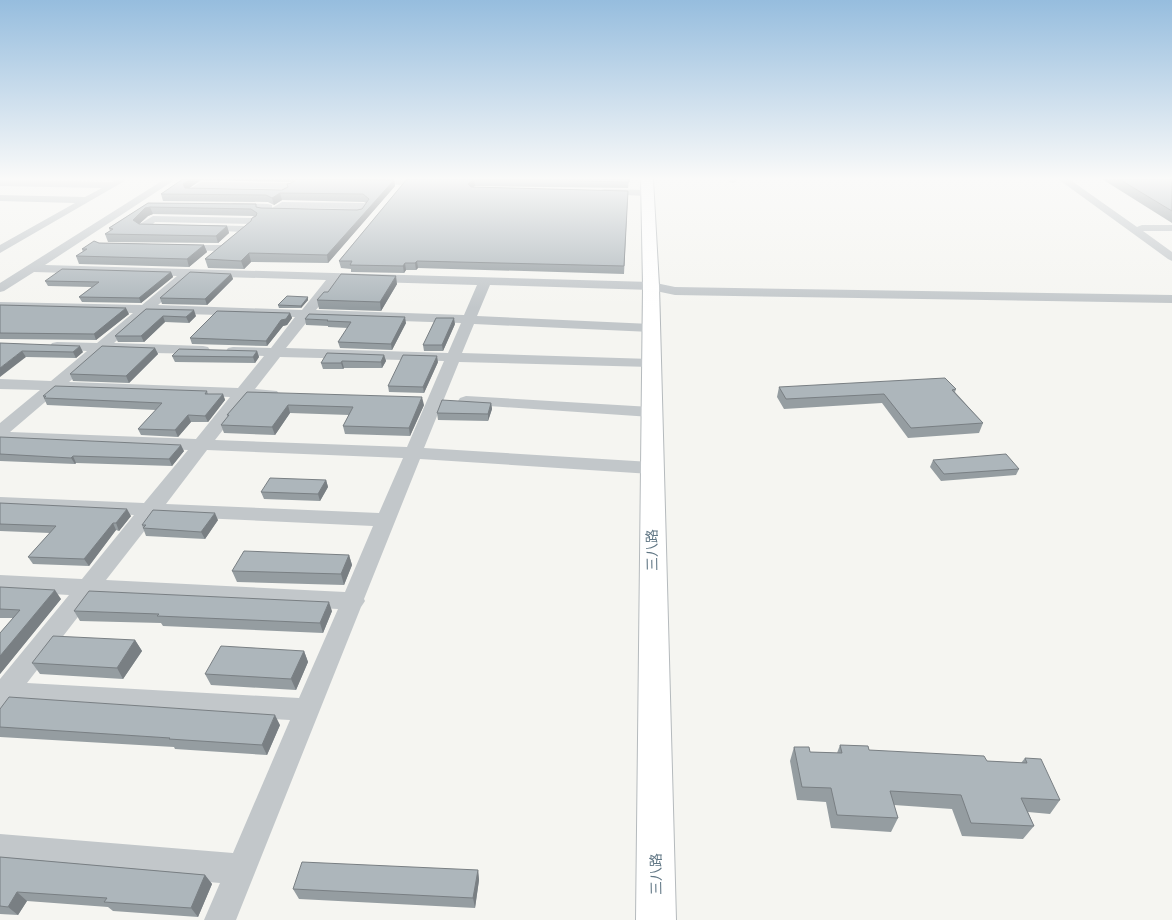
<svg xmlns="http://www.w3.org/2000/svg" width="1172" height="920" font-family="'Archivo Narrow','Noto Sans SC',sans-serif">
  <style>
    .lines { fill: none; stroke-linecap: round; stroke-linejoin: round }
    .major-casing { stroke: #b5babd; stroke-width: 2 }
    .minor { fill: #c2c7ca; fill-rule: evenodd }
    .major { fill: #fff; fill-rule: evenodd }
    .wall { fill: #959da1; fill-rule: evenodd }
    .shaded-wall { fill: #797f83 }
    .building { fill: #adb6bb; stroke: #797f83 }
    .labels { text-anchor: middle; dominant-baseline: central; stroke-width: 4; stroke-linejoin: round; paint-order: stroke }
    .street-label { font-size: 14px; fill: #617785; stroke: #fff }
  </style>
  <rect width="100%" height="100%" fill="#f5f5f1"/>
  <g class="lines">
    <defs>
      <path id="major" d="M641,179H653L659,286L676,920H636L643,286Z"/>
    </defs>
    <use href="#major" class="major-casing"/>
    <path class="minor" d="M117,179H128L0,253V245L75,203L0,201V195L85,197L102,188L0,186V180L112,182Z
      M165,179H176L45,265L651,282L675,287L1172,295V303L675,295L651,290L490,285L477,316L651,324L656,325L658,328L656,331L651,332L474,324L462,353L651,359L656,360L658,363L656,366L651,367L459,362L424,448L651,462L657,464L660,468L657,472L651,474L420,459L364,599L365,601L361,607L236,920H204L220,883L0,864V834L233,853L290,720L11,704L9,706L0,709V679L69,595L0,591V575L82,579L134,515L0,509V497L144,503L188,450L0,442V423L40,390L0,389V379L51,381L87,351L52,349L50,346L52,343L57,342L97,343L133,313L0,310V302L142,305L177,276L34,272L4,291L0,292V283ZM191,276L326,280L302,310L158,305ZM339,281L477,285L464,315L316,310ZM148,313L295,317L271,348L233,347L228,348L226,351L228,354L264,356L238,388L69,382L104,352L203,354L208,353L210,350L208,347L203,346L114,343ZM310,318L461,323L448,353L286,348ZM280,357L444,361L407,447L215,440L248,398L271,399L277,397L279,394L277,391L255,389ZM58,391L230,397L196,439L10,432ZM207,450L403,458L379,513L166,504ZM156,516L373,526L345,592L106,580ZM94,596L338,609L299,698L27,683Z
      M366,179H407L411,182L406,185L370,184L367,183L365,181Z
      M728,179H738V180L733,183L730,182Z
      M1058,179H1069L1137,227L1142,225H1172V231H1143L1172,252V261L1168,259Z
      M201,182L292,183L297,186L292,189L203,188L201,189H209L214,192L209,195L188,194L186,192L188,190Z
      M604,189L647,190L652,193L647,196L601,194L599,192L601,190Z
      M282,202L364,203L369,206C367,209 365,212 362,214C357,218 343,217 339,213L344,210L356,209L285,208L275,214L271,213L270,211L271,209H233L228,206L233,203L268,204L272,205V208Z
      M153,216L253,218L258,221L253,224L155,222L153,224L164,225L165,227L160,230L138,229L137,227L138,225Z
      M204,225L243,226L248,229L243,232L200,230L199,228L200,226Z
      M181,245H221L225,246L227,248L225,250L221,251L177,250L175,248L177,246Z
      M466,396L651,407L657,408L659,412L657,416L651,417L460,404L458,401L460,398Z"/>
    <use href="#major" class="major"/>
  </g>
  <path class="wall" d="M183,179H294L295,181V179L394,180L395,186L328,263L251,262L244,269L208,268L205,259L251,221L254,217L253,216L153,214L148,216L139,224L227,226L229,233L218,243L108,242L105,234L110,231L109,228L148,203L256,207L261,208L357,210L362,209L366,203L364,202L282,200L274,205L268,202L163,201L161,194ZM201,180L292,182H293L291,183L288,187L282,190L189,188Z
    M407,179H629L628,188L475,186L472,187L628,191L624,274L418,268L416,270H406L404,273L351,272V269L341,268L339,261Z
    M1102,179H1172V223Z
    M99,243L204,245L207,252L189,267L79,264L76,256L83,252L82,249Z
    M171,272L173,277L141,303L82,302L79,297L92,287L48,286L45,281Z
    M231,274L233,279L207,305L162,304L160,298Z
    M397,284L381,311L319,309L317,300L328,292Z
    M308,297V300L301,308H279L278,305Z
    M0,305L129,314L96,340L0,339Z
    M146,309L196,316L189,323L165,322L144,342H118L115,336Z
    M290,313L292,318L287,325L283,326L267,346L192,344L190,338Z
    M305,319L406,323L392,350L340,348L338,342L348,328L328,327V326L306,325Z
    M455,324L443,351H424L423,345Z
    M0,343L83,352L76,358L26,357Z
    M155,348L158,354L129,383L73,381L70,374Z
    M257,351L259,357L255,363L175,362L172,356Z
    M384,355L386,361L382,368H344L343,369H323L321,363Z
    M438,362L424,393L389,392L388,386Z
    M779,387L956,389L955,392L983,423L979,433L908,438L882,403L784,409L777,397Z
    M207,391L208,394H223L225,400L208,422H191L178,437L141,435L138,429L156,410L47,405L43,396Z
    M247,392L424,405L410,436L345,434L343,426L349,415L290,413L275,435L224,433L221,425L228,416L227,415Z
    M491,403L492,409L488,421L438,420L437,413Z
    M0,437L184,451L172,466L76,463L75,464L0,461Z
    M933,460L1019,469L1016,475L941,481L930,467Z
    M326,480L328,487L320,501L264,499L261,492Z
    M0,503L131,516L119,531L116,530L89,566L33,564L28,557L50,533L0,531Z
    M218,520L205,539L146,536L143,528L142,525Z
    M349,555L352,565L344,585L237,582L232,571Z
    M0,587L61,599L0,674V633L13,618H0Z
    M74,611H332L323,633L163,626L161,623L80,621Z
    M135,640L142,651L123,679L40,674L32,663Z
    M304,651L308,662L296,690L211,685L205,674Z
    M0,709L280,725L267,755L175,749L174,747L0,737Z
    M840,745L869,750L987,761L1021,763L1025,758L1060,800L1050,814L1028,812L1034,826L1023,839L962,836L952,809L894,805L898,818L891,832L831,828L826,802L797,800L790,761L794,747L810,752L837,753Z
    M0,857L205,875L212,884L198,917L113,911L108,907L27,901L18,915L0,914Z
    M478,870L479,880L475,908L299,899L293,889Z"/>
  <path class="shaded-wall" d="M190,179H201V180L185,191L183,184Z
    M474,179L475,186L468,190V184Z
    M394,180L395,186L328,263L327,255Z
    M280,193L282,200L274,205L272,198Z
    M150,207L153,214L148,216L136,227L133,220L145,208Z
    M227,226L229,233L218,243L216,236Z
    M204,245L207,252L189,267L187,259Z
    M249,253L251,262L244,269L241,261Z
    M417,261L418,268L416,270L415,263Z
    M405,263L406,270L404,273L403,266Z
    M171,272L173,277L141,303L139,298Z
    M231,274L233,279L207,305L205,299Z
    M396,276L397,284L381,311L380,302Z
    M308,297V300L301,308V306Z
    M126,308L129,314L96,340L94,334Z
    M194,310L196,316L189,323L186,317Z
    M290,313L292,318L287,325L283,326L267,346L266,341L281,320Z
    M163,316L165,322L144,342L141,336Z
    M405,317L406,323L392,350L391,344Z
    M454,318L455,324L443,351L442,345Z
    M80,346L83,352L76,358L73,352Z
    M155,348L158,354L129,383L126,376Z
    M22,351L26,357L0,377V368Z
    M257,351L259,357L255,363L253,357Z
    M384,355L386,361L382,368L381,362Z
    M437,356L438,362L424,393L423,387Z
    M342,361L344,368L343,369L341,363Z
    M223,394L225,400L208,422L205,416Z
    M422,397L424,405L410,436L409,428Z
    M491,403L492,409L488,421V414Z
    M288,405L290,413L275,435L272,427Z
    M188,415L191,422L178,437L175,430Z
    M181,445L184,451L172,466L169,459Z
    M73,456L76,463L75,464L71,458Z
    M326,480L328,487L320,501L318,494Z
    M127,509L131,516L119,531L116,523Z
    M215,513L218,520L205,539L201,532Z
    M113,523L116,530L89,566L84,559Z
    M349,555L352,565L344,585L341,574Z
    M55,590L61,599L0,674V656Z
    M329,602L332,611L323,633L320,623Z
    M135,640L142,651L123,679L117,668Z
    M304,651L308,662L296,690L291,679Z
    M275,715L280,725L267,755L262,745Z
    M478,870L479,880L475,908L473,898Z
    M205,875L212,884L198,917L191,908Z
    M17,892L27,901L18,915L8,907Z"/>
  <path class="building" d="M183,179H190L183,184L185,188L282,190L288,187L287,184L291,183L296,180L297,179L394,180L327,255L249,253L241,261L205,259L251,221L252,218L256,216L257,213L251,209L150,207L145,208L133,220L139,224L227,226L216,236L105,234L113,229L109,228L148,203L256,204V207L261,208L357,210L362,209L369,199L363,194L280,193L272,198L266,195L161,194Z
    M407,179H474L468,184L471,187L628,191L624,266L417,261L415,263H405L403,266L350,265L352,261H339Z
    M477,179H629V182Z
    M1119,179H1172V211Z
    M94,241L99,243L204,245L187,259L76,256L87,249H82Z
    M62,269L171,272L139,298L79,297L99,282L45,281Z
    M190,272L231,274L205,299L160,298Z
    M341,274L396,276L380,302L317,300L324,292H328Z
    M287,296L308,297L301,306L278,305Z
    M0,305L126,308L94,334L0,333Z
    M146,309L194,310L186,317L163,316L141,336H115Z
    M217,311L290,313L286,319L281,320L266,341L190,338Z
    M309,314L405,317L391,344L338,342L351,322L327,321L328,320L305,319Z
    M436,318H454L442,345H423Z
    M0,343L80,346L73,352L22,351L0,368Z
    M102,346L155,348L126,376L70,374Z
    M179,349L257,351L253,357L172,356Z
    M327,353L384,355L381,362L342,361L341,363H321Z
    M403,355L437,356L423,387L388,386Z
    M945,378L956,389L952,390L983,423L911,428L884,394L786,399L779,387Z
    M55,386L207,391L205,394H223L205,416L188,415L175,430L138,429L162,403L44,398L46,396H43Z
    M247,392L422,397L409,428L343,426L353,407L288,405L272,427L221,425L229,415H227Z
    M442,400L491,403L488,414L437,413Z
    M0,437L181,445L169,459L73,456L71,458L0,454Z
    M1006,454L1019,469L944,474L933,460Z
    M270,478L326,480L318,494L261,492Z
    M0,503L127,509L116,523H113L84,559L28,557L56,526L0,524Z
    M153,510L215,513L201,532L143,528L146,525H142Z
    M244,551L349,555L341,574L232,571Z
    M0,587L55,590L0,656V633L20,610L0,609Z
    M89,591L329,602L320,623L157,616L159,614L74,611Z
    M53,636L135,640L117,668L32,663Z
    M221,646L304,651L291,679L205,674Z
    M9,697L275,715L262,745L169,739L170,738L0,727V709Z
    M840,745L868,746L869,750L984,756L987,761L1027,763L1025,758L1041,759L1060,800L1021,798L1034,826L971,823L961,795L890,791L898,818L837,815L831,788L802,787L794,747H809L810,752L842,753Z
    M0,857L205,875L191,908L104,902L107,898L17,892L8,907L0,906Z
    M302,862L478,870L473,898L293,889Z"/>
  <linearGradient id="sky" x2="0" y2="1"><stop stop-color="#96bdde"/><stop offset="0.58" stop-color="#fafaf9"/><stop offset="1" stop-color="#fafaf9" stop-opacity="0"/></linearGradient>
  <rect width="1172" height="308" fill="url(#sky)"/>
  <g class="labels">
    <g class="street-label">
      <text transform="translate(652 550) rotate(-91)">三八路</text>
      <text transform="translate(656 874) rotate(-91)">三八路</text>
    </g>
  </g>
</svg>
